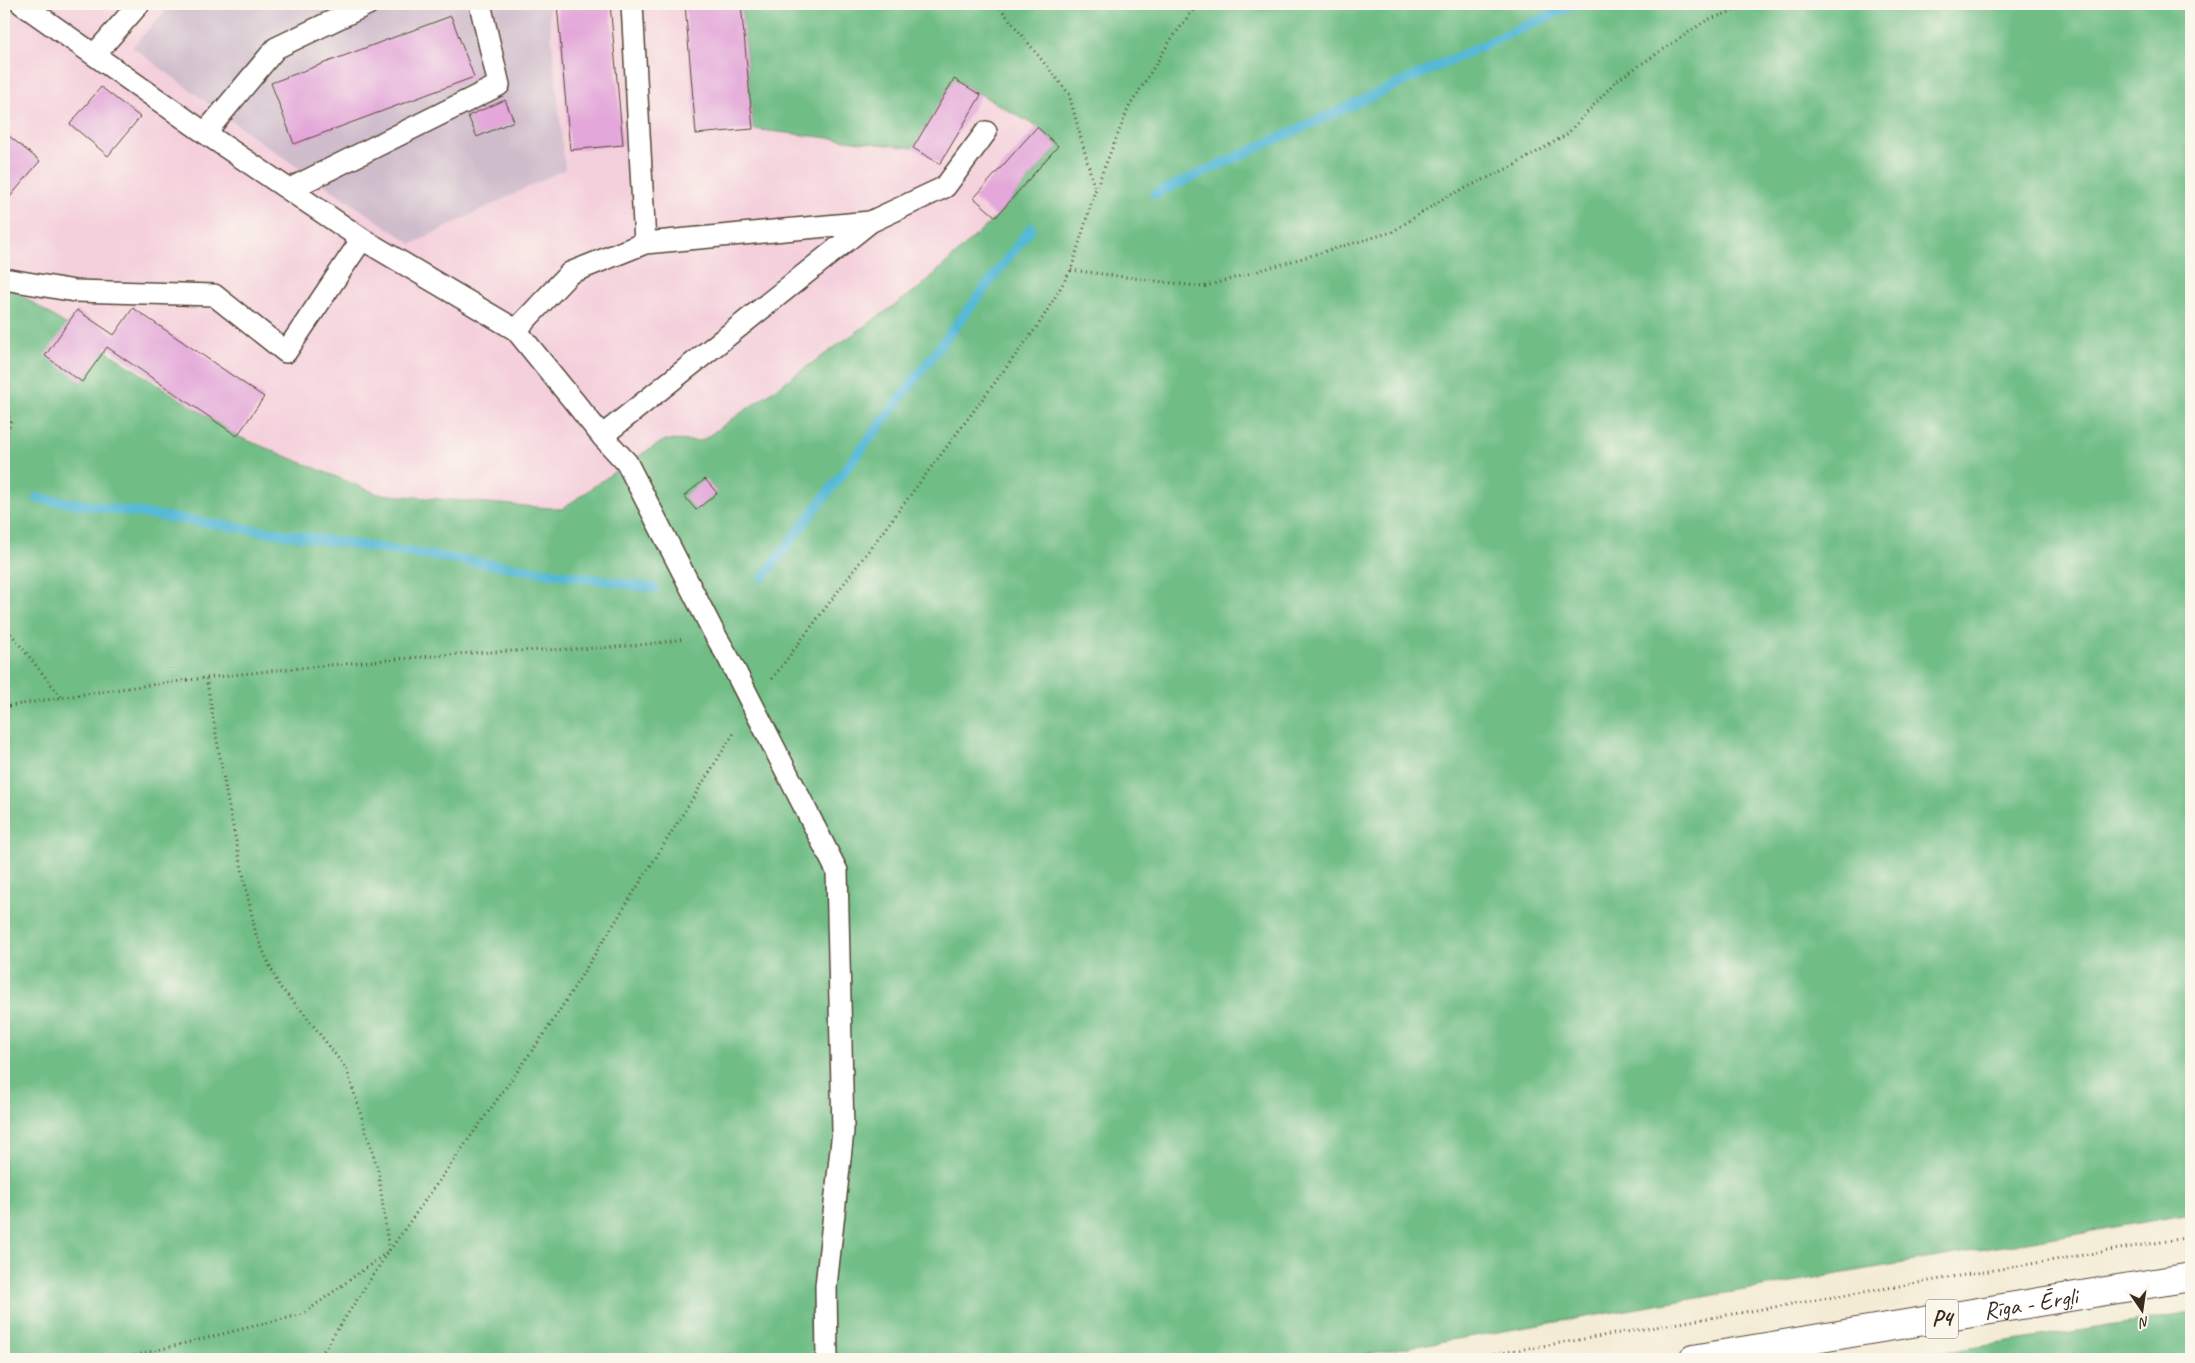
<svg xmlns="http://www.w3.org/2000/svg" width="2195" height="1363" font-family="Caveat,sans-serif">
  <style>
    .built { fill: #f4cfdc }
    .industrial { fill: #d0bdcc }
    .forest { fill: #6fbd86; stroke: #557452 }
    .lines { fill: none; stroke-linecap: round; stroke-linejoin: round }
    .stream { stroke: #57b9d5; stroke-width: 10 }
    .building { fill: #e3a7d9 }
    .lane-casing { stroke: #574739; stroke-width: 24 }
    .primary-casing { stroke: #574739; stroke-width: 30 }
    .path { stroke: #574739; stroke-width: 3; stroke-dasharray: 1 4; stroke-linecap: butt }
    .lane { stroke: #fff; stroke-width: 21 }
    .primary { stroke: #fff; stroke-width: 28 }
    .labels { text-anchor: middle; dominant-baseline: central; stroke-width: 4; stroke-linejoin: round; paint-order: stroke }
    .shield { fill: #fbf7ec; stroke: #75685c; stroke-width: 1 }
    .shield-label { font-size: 22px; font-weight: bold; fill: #3b2a1e }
    .street-label { font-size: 24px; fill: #3b2a1e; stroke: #fbf7ec }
  </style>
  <rect width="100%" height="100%" fill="#fbf7ec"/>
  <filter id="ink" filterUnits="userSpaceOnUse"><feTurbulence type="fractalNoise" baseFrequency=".02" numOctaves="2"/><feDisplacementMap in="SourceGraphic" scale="10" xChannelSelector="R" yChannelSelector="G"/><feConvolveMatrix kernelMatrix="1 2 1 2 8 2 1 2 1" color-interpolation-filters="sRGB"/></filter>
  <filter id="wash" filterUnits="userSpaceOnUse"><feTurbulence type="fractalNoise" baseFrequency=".0096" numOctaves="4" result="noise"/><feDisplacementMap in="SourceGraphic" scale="20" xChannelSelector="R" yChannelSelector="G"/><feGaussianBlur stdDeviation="1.12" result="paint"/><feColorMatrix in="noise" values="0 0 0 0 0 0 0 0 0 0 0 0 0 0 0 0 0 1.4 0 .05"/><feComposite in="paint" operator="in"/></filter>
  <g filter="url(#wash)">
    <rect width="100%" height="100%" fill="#f3ebd4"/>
    <path class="built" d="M4,4H741L753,129L954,79L1037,127L1058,146L996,217L919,288L701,441L665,440L627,463L562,509L378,494L237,436L107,347L4,327Z"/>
    <path class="industrial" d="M172,4H548L565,169L412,244L262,143L132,47Z"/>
    <path class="forest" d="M741,4H2191V1214L1339,1359H4V284L237,436L378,494L562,509L627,463L665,440L701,441L919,288L996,217L1058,146L1037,127L954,79L913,148L753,129Z
      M2191,1313V1359H1901Z"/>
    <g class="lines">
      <path class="stream" d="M1155,194L1575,4
        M37,498L654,588
        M763,577L1031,228"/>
    </g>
    <g id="blocks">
      <path class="building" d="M557,4H610L623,145L570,150Z
        M685,4H741L753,129L696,134Z
        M451,16L474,77L294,144L271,83Z
        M954,79L981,95L940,164L913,148Z
        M101,87L140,117L108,156L70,124Z
        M505,100L514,121L477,137L468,116Z
        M1037,127L1058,146L996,217L974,198Z
        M4,132L40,161L4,204Z
        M133,308L264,397L237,436L107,347L82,382L45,356L77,310L114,335Z
        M705,479L717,493L696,510L684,496Z"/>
    </g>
  </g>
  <g filter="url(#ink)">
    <use href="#blocks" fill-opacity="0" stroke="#574739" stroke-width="1"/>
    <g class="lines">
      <defs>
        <path id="lane" d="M22,4L205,133L362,239L516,330L602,436L627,463L714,633L728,657L837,871L843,1131L826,1286L827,1359
          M632,4L645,243
          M95,54L139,4
          M205,133L276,48L368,4
          M290,189L499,85L480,4
          M4,279L75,291L214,295L286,352L362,239
          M516,330L570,273L645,243L870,222L945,187L986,132
          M602,436L870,222"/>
        <g id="primary">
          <path id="s1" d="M1693,1359L2191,1277"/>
        </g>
      </defs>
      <use href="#lane" class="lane-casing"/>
      <use href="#primary" class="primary-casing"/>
      <path class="path" d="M997,4L1069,94L1095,190
        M1071,270L1203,287L1392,232L1446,197L1513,166L1566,135L1616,81L1707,20L1754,4
        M4,408L11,421L4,444
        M4,620L8,630L61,697
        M772,679L1039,324L1071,270L1095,191L1128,109L1172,38L1198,4
        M4,707C154,681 306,666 458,654C533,648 609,652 684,639
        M121,1359L303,1314L389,1251L378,1170L347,1070L303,1012L279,986L256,935L228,803L206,677
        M318,1359L389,1251L551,1024L734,733
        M1465,1359L2191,1237"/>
      <use href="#lane" class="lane"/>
      <use href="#primary" class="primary"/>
    </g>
  </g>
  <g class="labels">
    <rect class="shield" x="1926" y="1299.5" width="32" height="39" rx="4"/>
    <g class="shield-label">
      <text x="1942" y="1319">P4</text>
    </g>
    <g class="street-label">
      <text stroke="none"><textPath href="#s1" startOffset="342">Rīga - Ērgļi</textPath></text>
    </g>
  </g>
  <rect width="2195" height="1363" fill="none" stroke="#fbf7ec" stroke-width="20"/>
  <g transform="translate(2142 1310) rotate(167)" stroke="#fbf7ec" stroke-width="4" paint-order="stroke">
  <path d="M0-4L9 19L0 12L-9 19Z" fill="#3b2a1e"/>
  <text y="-8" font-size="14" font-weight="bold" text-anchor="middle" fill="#3b2a1e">N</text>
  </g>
</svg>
